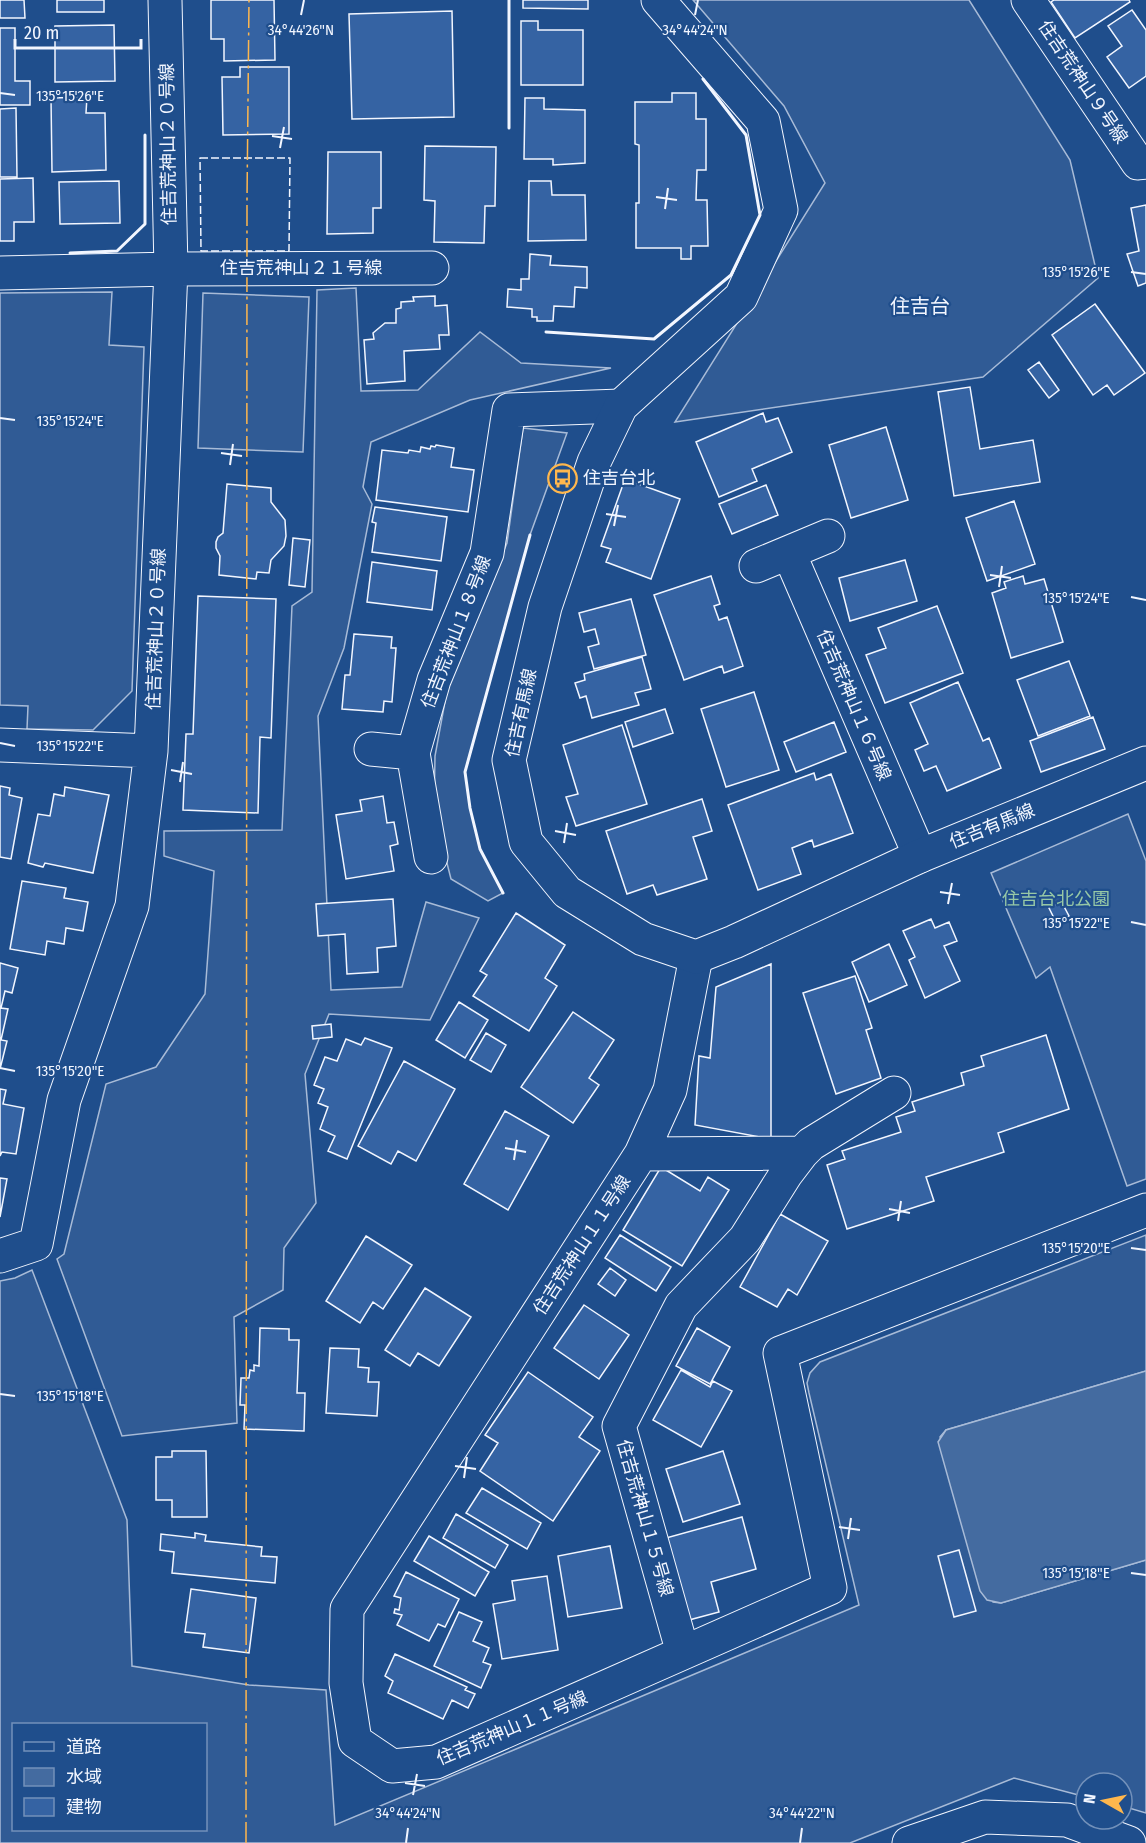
<svg xmlns="http://www.w3.org/2000/svg" width="1146" height="1843" font-family="'Fira Sans Condensed','Noto Sans JP',sans-serif">
  <style>
    .built { fill: #305b95; stroke: #a8bbd7; stroke-width: 1.5; fill-rule: evenodd }
    .water { fill: #446ba0; stroke: #a8bbd7; stroke-width: 1.5 }
    .building { fill: #3563a3; stroke: #f2f6ff; stroke-width: 1.5 }
    .lines { fill: none; stroke-linecap: round; stroke-linejoin: round }
    .street-casing { stroke: #f2f6ff; stroke-width: 35 }
    .secondary-casing { stroke: #f2f6ff; stroke-width: 35 }
    .street { stroke: #1f4e8c; stroke-width: 33 }
    .secondary { stroke: #1f4e8c; stroke-width: 33 }
    .fence { stroke: #f2f6ff; stroke-width: 1.5; stroke-dasharray: 8 3; stroke-linecap: butt }
    .wall { stroke: #f2f6ff; stroke-width: 3 }
    .power { stroke: #ffb74d; stroke-width: 1.5; stroke-dasharray: 21 4.5 3 4.5; stroke-linecap: butt }
    .ticks { fill: none; stroke: #f2f6ff; stroke-width: 2 }
    .labels { text-anchor: middle; dominant-baseline: central; stroke-width: 4.5; stroke-linejoin: round; paint-order: stroke }
    .street-label { font-size: 18px; fill: #f2f6ff; stroke: #1f4e8c }
    .poi-label { font-size: 18px; fill: #f2f6ff; stroke: #1f4e8c; text-anchor: start }
    .park-label { font-size: 18px; fill: #97c8a6; stroke: #1f4e8c }
    .neighbourhood-label { font-size: 20px; fill: #f2f6ff; stroke: #1f4e8c }
    .ticks-label { font-size: 15px; text-anchor: middle; fill: #f2f6ff; stroke: #1f4e8c; stroke-width: 4.5; stroke-linejoin: round; paint-order: stroke }
  </style>
  <rect width="100%" height="100%" fill="#1f4e8c"/>
  <path class="built" d="M693,0H969L1070,160L1098,278L983,377L675,422L825,183L784,106Z
    M356,288L361,391L418,390L480,332L521,363L611,368L470,400L371,442L363,487L372,504L344,648L318,716L331,990L402,987L426,902L479,918L430,1020L329,1014L305,1074L316,1203L284,1248L283,1290L234,1317L237,1423L122,1436L57,1259L64,1254L106,1084L156,1067L205,994L214,871L164,856V831L282,830L292,606L312,592L317,290Z
    M112,292L109,345L144,347L132,691L93,730L27,729L28,706L0,705V293Z
    M203,293L309,297L303,452L198,448Z
    M523,428L567,433L530,535L465,772L470,808L480,849L503,893L488,901L451,879L434,812L435,756L448,685L507,543Z
    M1128,814L1146,861V1179L1127,1186L1050,967L1036,978L991,873Z
    M1146,1235V1371L946,1430L940,1437L993,1602L1001,1603L1146,1560V1813L1122,1806V1783H1086V1797L1014,1778L850,1843H0V1281L15,1278L32,1270L127,1520L132,1666L249,1685L326,1690L335,1825L859,1605L809,1393L807,1383L810,1373L820,1362ZM14,1724H206V1830H14Z"/>
  <path class="water" d="M1146,1371V1560L1001,1603L987,1600L980,1591L938,1442L946,1430Z"/>
  <path class="building" d="M0,0H24L25,18H0Z
    M57,0H104V12H57Z
    M211,0H274L275,60L224,61V39H211Z
    M523,0H588V9L523,8Z
    M1054,0H1129L1130,2L1075,38L1051,2Z
    M1132,10L1146,30V76L1129,88L1107,57L1122,46L1108,26Z
    M452,11L454,117L352,119L349,14Z
    M521,21H538V30H583V85H521Z
    M114,25L115,81L55,82V26Z
    M0,28H15V81H30V105H0Z
    M240,67H289V134L223,135L222,77H240Z
    M672,93H696V119H706V170H697L696,200H707L708,246H691V259H681V248H636V203H639V145L635,144V102H672Z
    M87,97L86,113H105L106,170L52,172L51,98Z
    M525,98H544V109L585,110V163L553,165V159H524Z
    M16,108L17,177H0V109Z
    M425,146L496,147L495,206H485L484,243L434,242L435,201L424,200Z
    M328,152H381V208H373V233L327,234Z
    M33,178L34,222H14V241H0V179Z
    M119,181L120,223L60,224L59,182Z
    M529,181H551L552,195H585L586,240L528,241Z
    M1146,205V283L1138,286L1127,254L1139,251L1131,208Z
    M530,254L551,256L550,265L587,267V288L575,287L574,307L554,306L553,321H537V317H532V309L507,307L508,289L521,290V279H529Z
    M435,296V306L447,305L449,335H439L440,349L404,351L405,381L367,384L364,340L374,339L373,333L385,323H396V309L401,308V302L414,301L413,297Z
    M1095,304L1145,373L1114,395L1107,385L1093,395L1052,335Z
    M1039,362L1059,390L1049,398L1028,370Z
    M970,387L980,449L1033,440L1040,482L954,496L938,392Z
    M763,413L766,422L778,418L792,452L752,469L757,481L719,497L696,442Z
    M886,427L908,500L851,518L829,445Z
    M436,445L454,448L451,467L474,470L468,512L376,500L382,450L408,453L409,450L420,452L421,447L430,449L431,446L435,447Z
    M625,479L680,499L651,579L606,562L611,549L601,546Z
    M227,484L271,488V502L285,520L286,536L284,546L271,560L269,573L257,572L256,579L219,575L220,556L216,548V542L218,537L223,533Z
    M766,485L778,515L732,534L719,504Z
    M1014,501L1035,564L987,581L966,518Z
    M375,507L447,517L441,561L372,552L376,523L372,522Z
    M293,538L310,540L305,587L289,585Z
    M905,560L917,601L850,621L839,578Z
    M372,562L437,571L432,610L367,602Z
    M711,576L720,604L714,606L719,620L727,617L743,666L724,673L722,666L684,680L654,595Z
    M1023,576L1025,584L1044,579L1063,642L1011,658L992,593L1006,588L1004,582Z
    M198,596L276,599L271,738L260,737L258,813L183,810L186,734H193Z
    M631,599L646,655L594,669L588,647L599,644L595,629L584,632L579,613Z
    M937,606L963,673L885,703L866,655L886,648L878,628Z
    M354,634L392,637L391,648H396L392,702L384,701L383,712L342,709L345,675H350Z
    M642,657L651,689L635,693L639,705L592,718L586,696L580,698L575,683L585,680L584,674Z
    M1069,661L1090,716L1038,736L1017,680Z
    M958,682L983,741L989,738L1001,768L947,791L936,766L924,771L915,750L928,744L910,703Z
    M754,692L779,770L726,787L701,709Z
    M665,709L673,733L633,747L625,722Z
    M1093,717L1105,749L1041,772L1030,741Z
    M834,722L846,752L796,772L784,742Z
    M622,725L647,804L576,826L566,797L578,794L563,745Z
    M814,773L816,780L831,774L853,833L814,847L812,840L792,848L801,874L758,890L728,805Z
    M0,786L10,788L9,795L22,798L11,859L0,857Z
    M65,787L109,795L93,873L45,863L43,867L28,863L38,814L50,816L54,794L64,796Z
    M383,796L387,823L394,822L398,844L390,846L394,871L346,879L336,815L362,811L360,800Z
    M702,799L712,831L693,837L707,879L657,895L653,885L627,894L606,831Z
    M22,881L66,888L64,898L88,902L83,931L66,928L64,944L47,941L45,955L10,949Z
    M393,899L396,946L377,948L378,972L347,974L345,934L318,936L316,904Z
    M1061,901L1069,916L1056,922L1049,908Z
    M516,913L565,945L545,978L557,986L529,1031L473,996L487,975L480,971Z
    M931,919L935,928L949,922L957,941L944,946L960,981L925,998L909,960L915,957L903,931Z
    M889,944L907,985L869,1002L852,962Z
    M0,963L18,968L12,993L5,991L1,1008L8,1009L1,1040L7,1041L0,1069Z
    M771,964V1139L695,1125L699,1056L710,1058L716,987Z
    M855,976L872,1028L866,1030L881,1078L836,1094L803,993Z
    M459,1002L488,1020L465,1058L436,1040Z
    M573,1012L614,1040L589,1078L599,1085L573,1123L521,1087Z
    M331,1024L332,1037L313,1039L312,1026Z
    M486,1033L506,1045L491,1072L470,1060Z
    M1046,1035L1069,1109L998,1133L1004,1152L926,1177L934,1201L847,1229L827,1165L845,1159L842,1151L901,1132L896,1117L915,1111L912,1102L964,1085L961,1073L984,1066L981,1056Z
    M365,1038L392,1048L347,1159L328,1151L335,1136L320,1129L328,1107L318,1103L324,1089L314,1085L325,1057L337,1061L346,1039L361,1045Z
    M404,1061L455,1089L416,1161L398,1151L391,1164L358,1146Z
    M0,1089L6,1090L3,1104L24,1108L16,1154L2,1152L0,1156Z
    M505,1111L549,1136L508,1210L464,1184Z
    M661,1167L700,1191L708,1177L729,1190L682,1266L623,1230Z
    M0,1178L7,1179L0,1217Z
    M780,1214L828,1241L797,1295L788,1289L777,1307L740,1287Z
    M620,1235L671,1267L656,1291L605,1258Z
    M366,1236L412,1265L383,1309L373,1302L360,1323L326,1301Z
    M610,1268L626,1280L615,1296L598,1284Z
    M425,1288L471,1317L439,1366L418,1353L410,1366L385,1350Z
    M584,1305L629,1335L599,1379L554,1348Z
    M260,1328L289,1329V1340H299L297,1393H305L304,1431L244,1429L245,1405H240L241,1378H249L250,1370L254,1371V1365L259,1366Z
    M697,1328L730,1347L710,1384L676,1366Z
    M330,1348L359,1349L358,1367L369,1368L368,1382H379L377,1416L326,1413Z
    M681,1370L710,1387L713,1381L732,1391L701,1447L653,1420Z
    M528,1372L593,1417L579,1437L600,1451L553,1521L480,1471L498,1443L485,1435Z
    M172,1451H206L207,1517H172V1500H156V1457H172Z
    M723,1451L740,1504L683,1522L666,1469Z
    M482,1488L541,1523L527,1549L466,1513Z
    M456,1514L508,1545L495,1568L443,1538Z
    M742,1517L756,1569L711,1582L719,1612L689,1620L666,1538Z
    M195,1533L206,1535L205,1541L262,1547L261,1556L277,1557L275,1583L172,1573L174,1552L160,1550L161,1534L195,1538Z
    M429,1536L489,1572L475,1596L414,1561Z
    M610,1546L622,1608L568,1617L558,1556Z
    M959,1550L976,1611L954,1617L938,1556Z
    M406,1572L459,1599L445,1627L438,1624L429,1641L397,1625L402,1615L394,1613L395,1609L399,1610L401,1598L394,1596Z
    M547,1576L558,1650L502,1659L493,1604L515,1600L512,1581Z
    M191,1589L256,1598L249,1653L203,1647L205,1634L185,1632Z
    M459,1612L482,1622L473,1641L489,1648L483,1662L491,1665L481,1688L434,1666Z
    M395,1654L467,1687L465,1690L475,1694L468,1708L452,1700L443,1719L388,1693L393,1681L385,1676Z"/>
  <g class="lines">
    <defs>
      <path id="street" d="M1028,0L1138,163L1146,162
        M0,273L171,269L432,268
        M789,553L920,856
        M756,566L828,536
        M0,745L151,751
        M371,749L413,753
        M431,857L413,753L434,680L487,553L509,410L621,406
        M696,957L670,1090L641,1154L347,1609L346,1683L355,1741L392,1766L436,1762L830,1588L780,1353L1146,1210
        M641,1154L802,1153
        M0,1256L36,1244L64,1100L132,906L151,751L171,269L165,0
        M683,1653L619,1426L681,1306L745,1239L786,1174L802,1153L811,1144L894,1093"/>
      <path id="secondary" d="M658,0L763,121L781,210L741,297L621,406L594,462L545,607L509,760L526,842L567,892L643,939L696,957L734,942L920,856L1146,763
        M909,1843L985,1817L1067,1820L1129,1843"/>
    </defs>
    <use href="#street" class="street-casing"/>
    <use href="#secondary" class="secondary-casing"/>
    <use href="#street" class="street"/>
    <use href="#secondary" class="secondary"/>
    <path class="fence" d="M200,158H290L289,251H201Z"/>
    <path class="wall" d="M509,0V128
      M70,253L117,251L145,224V135
      M546,332L654,339L731,275L760,215L746,135L703,79
      M503,893L480,849L470,808L465,772L530,535"/>
    <path class="power" d="M246,1843L247,200L249,0"/>
  </g>
  <path class="ticks" d="M301,15L304,0M695,15L698,0M0,93L15,95M272,136L292,139M280,148L284,127M656,197L677,200M665,209L668,188M1131,272L1146,274M0,418L15,420M221,453L242,456M230,465L233,444M606,514L626,517M614,526L618,505M990,575L1011,578M999,587L1002,566M1131,597L1146,600M0,743L15,746M171,770L192,774M180,782L183,762M555,831L576,835M564,843L567,823M940,892L960,895M948,904L952,883M1131,922L1146,925M0,1068L15,1071M505,1148L526,1152M514,1160L517,1140M889,1209L910,1213M898,1221L901,1201M1131,1248L1146,1250M0,1394L15,1396M455,1466L476,1469M464,1478L467,1457M839,1527L860,1530M848,1539L851,1518M1131,1573L1146,1575M405,1783L425,1786M413,1795L417,1774M406,1843L408,1828M800,1843L802,1828"/>
  <defs>
    <symbol id="bus-ring" viewBox="-11 -11 22 22"><circle r="9.5" fill="#1f4e8c" stroke="#ffb74d" stroke-width="1.5"/><path d="M-5-6H5V4H4V6H2V4H-2V6H-4V4H-5ZM-3.5-4V0h7V-4ZM-3.5 1.2v1.5H-2V1.2ZM2 1.2v1.5H3.5V1.2Z" fill="#ffb74d"/></symbol>
  </defs>
  <g fill-rule="evenodd">
    <use href="#bus-ring" x="546" y="462" width="33" height="33"/>
  </g>
  <g class="labels">
    <g class="street-label">
      <text transform="translate(1083 82) rotate(56)">住吉荒神山９号線</text>
      <text transform="translate(168 144) rotate(-91)">住吉荒神山２０号線</text>
      <text x="301" y="268">住吉荒神山２１号線</text>
      <text transform="translate(156 629) rotate(-88)">住吉荒神山２０号線</text>
      <text transform="translate(456 632) rotate(-69)">住吉荒神山１８号線</text>
      <text transform="translate(854 705) rotate(67)">住吉荒神山１６号線</text>
      <text transform="translate(521 713) rotate(-78)">住吉有馬線</text>
      <text transform="translate(992 826) rotate(-22)">住吉有馬線</text>
      <text transform="translate(582 1245) rotate(-57)">住吉荒神山１１号線</text>
      <text transform="translate(645 1518) rotate(74)">住吉荒神山１５号線</text>
      <text transform="translate(512 1728) rotate(-23)">住吉荒神山１１号線</text>
    </g>
    <g class="poi-label">
      <text x="583" y="478">住吉台北</text>
    </g>
    <g class="park-label">
      <text x="1056" y="899">住吉台北公園</text>
    </g>
    <g class="neighbourhood-label">
      <text x="920" y="306">住吉台</text>
    </g>
  </g>
  <g class="ticks-label">
    <text x="301" y="35">34°44'26"N</text>
    <text x="695" y="35">34°44'24"N</text>
    <text x="70" y="101">135°15'26"E</text>
    <text x="1076" y="277">135°15'26"E</text>
    <text x="70" y="426">135°15'24"E</text>
    <text x="1076" y="603">135°15'24"E</text>
    <text x="70" y="751">135°15'22"E</text>
    <text x="1076" y="928">135°15'22"E</text>
    <text x="70" y="1076">135°15'20"E</text>
    <text x="1076" y="1253">135°15'20"E</text>
    <text x="70" y="1401">135°15'18"E</text>
    <text x="1076" y="1578">135°15'18"E</text>
    <text x="408" y="1818">34°44'24"N</text>
    <text x="802" y="1818">34°44'22"N</text>
  </g>
  <rect x="12" y="1723" width="195" height="108" fill="#1f4e8c" stroke="#7391ba" stroke-width="1.5"/>
  <rect x="24" y="1742" width="30" height="9" fill="#1f4e8c" stroke="#7391ba" stroke-width="1.5"/>
  <text x="66" y="1753" font-size="18" fill="#f2f6ff">道路</text>
  <rect x="24" y="1768" width="30" height="18" fill="#446ba0" stroke="#7391ba" stroke-width="1.5"/>
  <text x="66" y="1783" font-size="18" fill="#f2f6ff">水域</text>
  <rect x="24" y="1798" width="30" height="18" fill="#3563a3" stroke="#7391ba" stroke-width="1.5"/>
  <text x="66" y="1813" font-size="18" fill="#f2f6ff">建物</text>
  <g transform="translate(1104 1801) rotate(279)"><circle r="28" fill="#1f4e8c" stroke="#7391ba" stroke-width="1.5"/>
  <path d="M0-4.5L10 22L0 15L-10 22Z" fill="#ffb74d"/>
  <text y="-9" font-size="16" font-weight="bold" text-anchor="middle" fill="#f2f6ff">N</text>
  </g>
  <path d="M15 39v9h126v-9" fill="none" stroke="#f2f6ff" stroke-width="3"/>
  <text x="24" y="39" font-size="18" fill="#f2f6ff" stroke="#1f4e8c" stroke-width="4.5" paint-order="stroke">20 m</text>
</svg>
